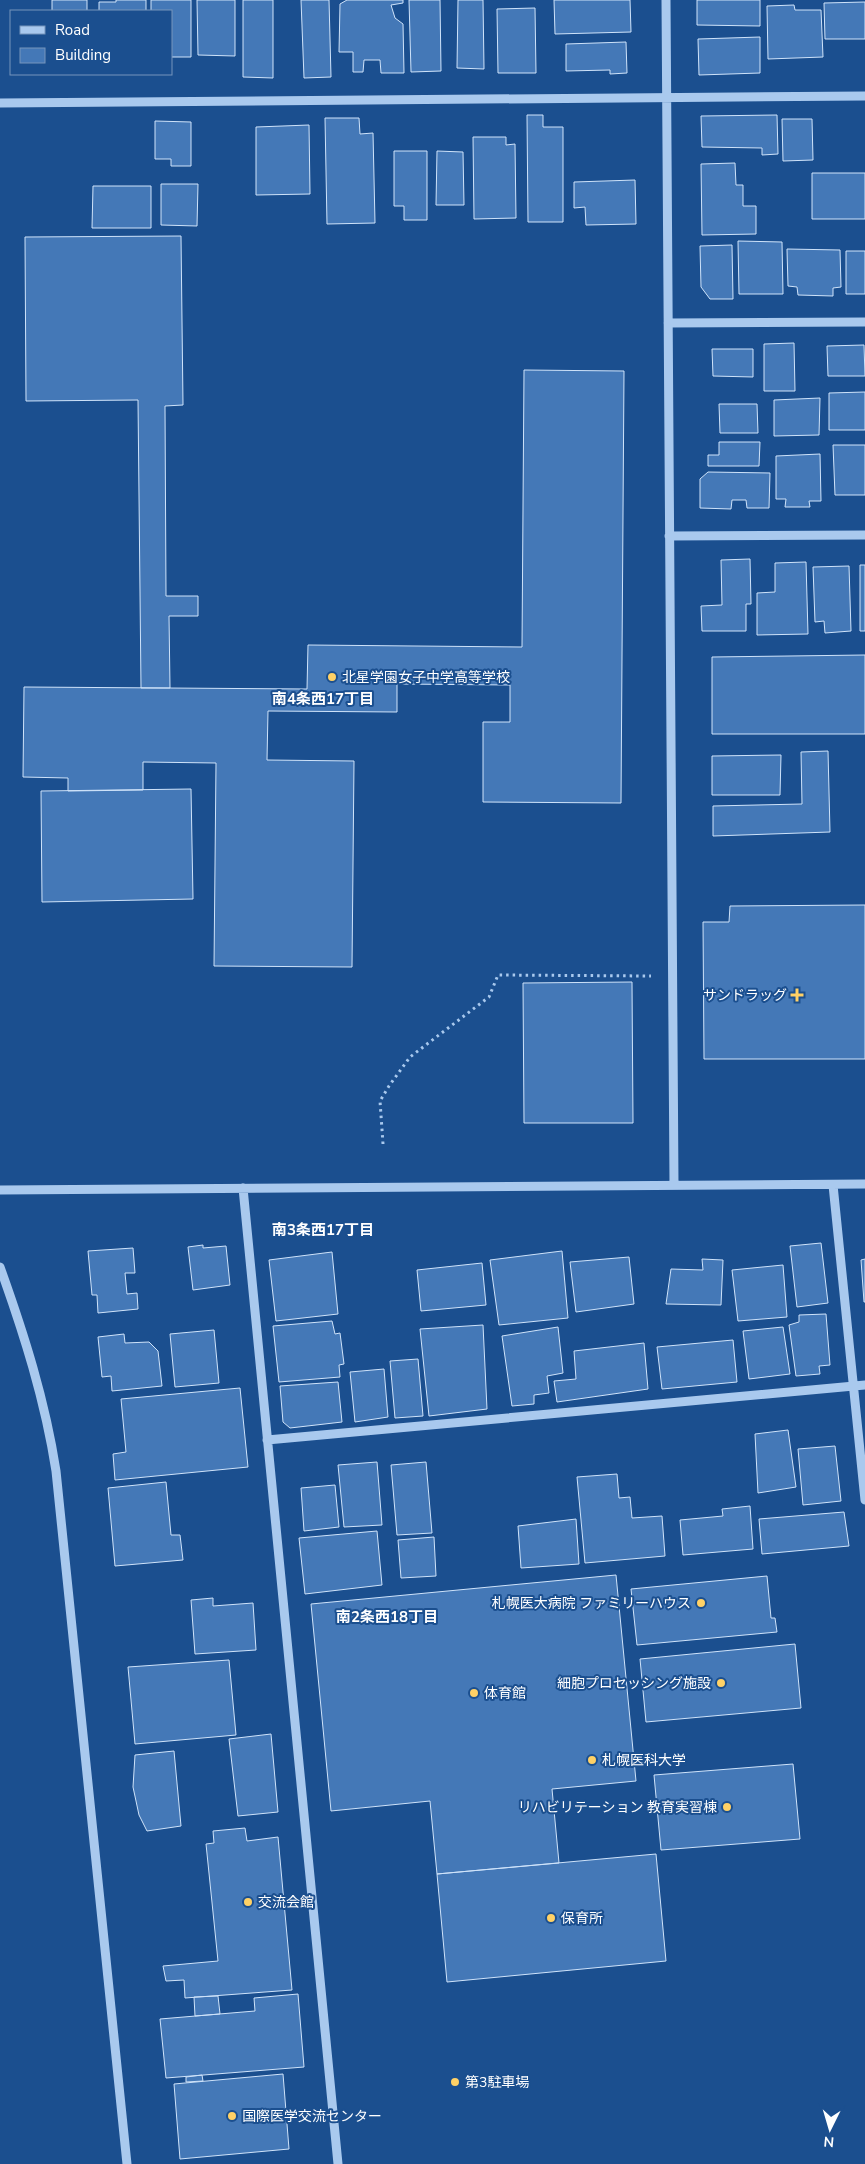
<svg xmlns="http://www.w3.org/2000/svg" width="865" height="2164" font-family="'Nunito Sans','Noto Sans JP',sans-serif">
  <style>
    .building { fill: #4478b7; stroke: #cfe3fa }
    .lines { fill: none; stroke-linecap: round; stroke-linejoin: round }
    .path { stroke: #a9c9ee; stroke-width: 3; stroke-dasharray: 2.5 4; stroke-linecap: butt }
    .minor { stroke: #a9c9ee; stroke-width: 9 }
    .poi-dot { fill: #ffd166; stroke: #1b4f8f; stroke-width: 2 }
    .labels { text-anchor: middle; dominant-baseline: central; stroke-width: 4; stroke-linejoin: round; paint-order: stroke }
    .poi-label { font-size: 14px; fill: #fff; stroke: #1b4f8f; text-anchor: start }
    .neighbourhood-label { font-size: 15px; font-weight: bold; fill: #fff; stroke: #1b4f8f }
  </style>
  <rect width="100%" height="100%" fill="#1b4f8f"/>
  <path class="building" d="M52,0H87V11H52Z
    M116,0H146V11H99V2H116Z
    M151,0H191V57H171V11H151Z
    M197,0H235V56L198,55Z
    M243,0H273V78L243,77Z
    M301,0H329L331,77L304,78Z
    M347,0H403V3L391,5L395,18L403,24L404,73H381L380,60H364L363,72H353V52H339L340,4Z
    M409,0H440L441,71L411,72Z
    M458,0H483L484,69L457,68Z
    M554,0H630L631,32L555,34Z
    M697,0H760V26L697,25Z
    M865,2V39H825L824,3Z
    M794,5L795,10H821L823,57L768,59L767,6Z
    M535,8L536,73H498L497,9Z
    M760,37V73L699,75L698,39Z
    M626,42L627,73L610,74V70L566,71V44Z
    M527,115H543V127H563V222H528Z
    M777,115L778,154L762,155V148L702,147L701,116Z
    M325,118H359L360,134L373,133L375,223L327,224Z
    M782,119H812L813,160L783,161Z
    M155,121L191,122V166H171V159H155Z
    M309,125L310,194L256,195V127Z
    M473,137H506V145L515,144L516,218L474,219Z
    M394,151H427V220H404V206H394Z
    M437,151L463,152L464,205H436Z
    M735,163L736,185H743V206H756V234L702,235L701,164Z
    M812,173H865V219H812Z
    M635,180L636,224L586,225L585,207L574,208V182Z
    M161,184H198L197,226L161,225Z
    M93,186H151V228H92Z
    M181,236L183,405L165,406L166,596H198V616H169L170,688H141L138,400L26,401L25,237Z
    M738,241L782,242L783,294H739Z
    M732,245L733,299H710L701,287L700,246Z
    M787,249L840,250L841,287L833,288V296L798,295L797,287L788,286Z
    M846,251H865V294H846Z
    M794,343L795,391H764V344Z
    M864,345L865,376H828L827,346Z
    M712,349H753V377L713,376Z
    M524,370L624,371L621,803L483,802V722H510V685L397,684V712L268,711L267,760L354,761L352,967L214,966L216,763L143,762V790L68,791V778L23,777L24,687L307,689L308,645L522,647Z
    M865,392V430H829V393Z
    M820,398L819,435L774,436V400Z
    M719,404H757L758,433H720Z
    M719,442H760L759,466H708V455H719Z
    M833,445H865V495H835Z
    M820,454L821,501H809L810,507H785L786,499H776V456Z
    M708,472L770,473L769,508H747L746,500H732L731,509L700,508V479Z
    M750,559L751,604H746V631H702L701,606L722,605L721,560Z
    M806,562L808,634L757,635V593L775,592V563Z
    M860,565H865V631H860Z
    M849,566L851,631L825,633L824,621L815,622L813,567Z
    M865,655V734H712V657Z
    M828,751L830,832L713,836V806L802,804L801,752Z
    M781,755L780,795H712V756Z
    M191,789L193,899L42,902L41,791Z
    M865,905V1059H704L703,922H729L730,906Z
    M632,982L633,1123H524L523,983Z
    M821,1243L828,1303L797,1307L790,1246Z
    M203,1245V1248L226,1246L230,1285L193,1290L188,1247Z
    M133,1248L135,1273H125L127,1294L137,1293L138,1309L98,1313L97,1295H92L88,1251Z
    M562,1251L568,1318L499,1325L490,1260Z
    M332,1252L338,1314L276,1321L269,1260Z
    M629,1257L634,1304L576,1312L570,1262Z
    M702,1259L723,1260L721,1305L666,1304L671,1269L703,1270Z
    M865,1259V1302H864L861,1260Z
    M482,1263L486,1305L421,1311L417,1270Z
    M783,1265L787,1317L738,1321L732,1270Z
    M826,1314L830,1365L819,1366L820,1374L796,1376L789,1325L799,1322V1315Z
    M332,1321L335,1334L340,1333L344,1364L339,1365L340,1377L279,1382L273,1326Z
    M483,1325L487,1409L429,1416L420,1329Z
    M558,1327L563,1373L547,1376L549,1393L534,1395V1404L512,1406L502,1336Z
    M783,1327L790,1374L749,1379L743,1331Z
    M214,1330L219,1383L175,1387L170,1334Z
    M124,1334L125,1343L149,1342L158,1351L162,1386L112,1391L111,1376L102,1377L98,1337Z
    M733,1340L737,1382L662,1389L657,1347Z
    M644,1343L648,1389L557,1402L554,1381L576,1379L574,1351Z
    M418,1359L423,1416L395,1418L390,1361Z
    M384,1369L388,1417L355,1422L350,1372Z
    M338,1382L342,1422L290,1428L283,1422L280,1386Z
    M240,1388L248,1467L115,1480L113,1454L126,1452L121,1399Z
    M788,1430L796,1487L758,1493L755,1434Z
    M835,1446L841,1501L803,1505L798,1449Z
    M377,1462L382,1525L344,1527L338,1465Z
    M426,1462L432,1533L397,1535L391,1465Z
    M617,1474L619,1498L630,1497L632,1518L662,1516L665,1556L585,1563L577,1477Z
    M166,1482L171,1535H180L183,1560L115,1566L108,1488Z
    M335,1485L339,1527L304,1531L301,1488Z
    M750,1506L753,1549L683,1555L680,1520L723,1516L722,1509Z
    M844,1512L849,1546L762,1554L759,1519Z
    M576,1519L579,1564L521,1568L518,1526Z
    M377,1531L382,1585L305,1594L299,1538Z
    M434,1537L436,1576L401,1578L398,1540Z
    M616,1575L636,1781L552,1789L559,1863L437,1874L430,1801L331,1811L311,1604Z
    M767,1576L771,1618H775L777,1632L637,1645L631,1589Z
    M213,1598V1606L253,1603L256,1650L195,1654L191,1600Z
    M795,1644L801,1708L646,1722L640,1659Z
    M229,1660L236,1735L135,1744L128,1667Z
    M271,1734L278,1812L238,1816L229,1739Z
    M174,1751L181,1826L147,1831L139,1815L133,1787L135,1755Z
    M793,1764L800,1839L661,1850L654,1775Z
    M245,1828L247,1841L278,1837L292,1990L185,1998L184,1980L166,1981L163,1966L218,1961L206,1844L214,1843L213,1831Z
    M656,1854L666,1961L447,1982L437,1874Z
    M298,1994L304,2067L166,2078L160,2019L255,2011L254,1998Z
    M218,1996L220,2014L195,2016L194,1997Z
    M283,2074L289,2149L180,2159L174,2084Z
    M202,2075L203,2081L186,2082V2077Z"/>
  <g class="lines">
    <path class="path" d="M383,1144L380,1101L389,1086L410,1057L489,997L498,975L651,976"/>
    <path class="minor" d="M666,0L674,1185
      M0,103L865,96
      M668,323L865,322
      M669,536L865,535
      M833,1185L865,1500
      M243,1188L338,2164
      M0,1190L865,1184
      M0,1267C24,1334 45,1400 56,1471L127,2164
      M267,1440L865,1385"/>
  </g>
  <g class="poi-dot">
    <circle cx="332" cy="677" r="5"/>
    <path d="M794.5 987.5h5v5h5v5h-5v5h-5v-5h-5v-5h5z"/>
    <circle cx="701" cy="1603" r="5"/>
    <circle cx="721" cy="1683" r="5"/>
    <circle cx="474" cy="1693" r="5"/>
    <circle cx="592" cy="1760" r="5"/>
    <circle cx="727" cy="1807" r="5"/>
    <circle cx="248" cy="1902" r="5"/>
    <circle cx="551" cy="1918" r="5"/>
    <circle cx="455" cy="2082" r="5"/>
    <circle cx="232" cy="2116" r="5"/>
  </g>
  <g class="labels">
    <g class="poi-label">
      <text x="342" y="677">北星学園女子中学高等学校</text>
      <text x="787" y="995" text-anchor="end">サンドラッグ</text>
      <text x="691" y="1603" text-anchor="end">札幌医大病院 ファミリーハウス</text>
      <text x="711" y="1683" text-anchor="end">細胞プロセッシング施設</text>
      <text x="484" y="1693">体育館</text>
      <text x="602" y="1760">札幌医科大学</text>
      <text x="717" y="1807" text-anchor="end">リハビリテーション 教育実習棟</text>
      <text x="258" y="1902">交流会館</text>
      <text x="561" y="1918">保育所</text>
      <text x="465" y="2082">第3駐車場</text>
      <text x="242" y="2116">国際医学交流センター</text>
    </g>
    <g class="neighbourhood-label">
      <text x="323" y="699">南4条西17丁目</text>
      <text x="323" y="1230">南3条西17丁目</text>
      <text x="387" y="1617">南2条西18丁目</text>
    </g>
  </g>
  <rect x="10" y="10" width="162" height="65" fill="#1b4f8f" stroke="#7695bc"/>
  <rect x="20" y="26" width="25" height="8" fill="#a9c9ee" stroke="#7695bc"/>
  <text x="55" y="35" font-size="15" fill="#ffffff">Road</text>
  <rect x="20" y="48" width="25" height="15" fill="#4478b7" stroke="#7695bc"/>
  <text x="55" y="60" font-size="15" fill="#ffffff">Building</text>
  <g transform="translate(830 2129) rotate(185)" stroke="#1b4f8f" stroke-width="4" paint-order="stroke">
  <path d="M0-4L9 19L0 12L-9 19Z" fill="#ffffff"/>
  <text y="-8" font-size="14" font-weight="bold" text-anchor="middle" fill="#ffffff">N</text>
  </g>
</svg>
